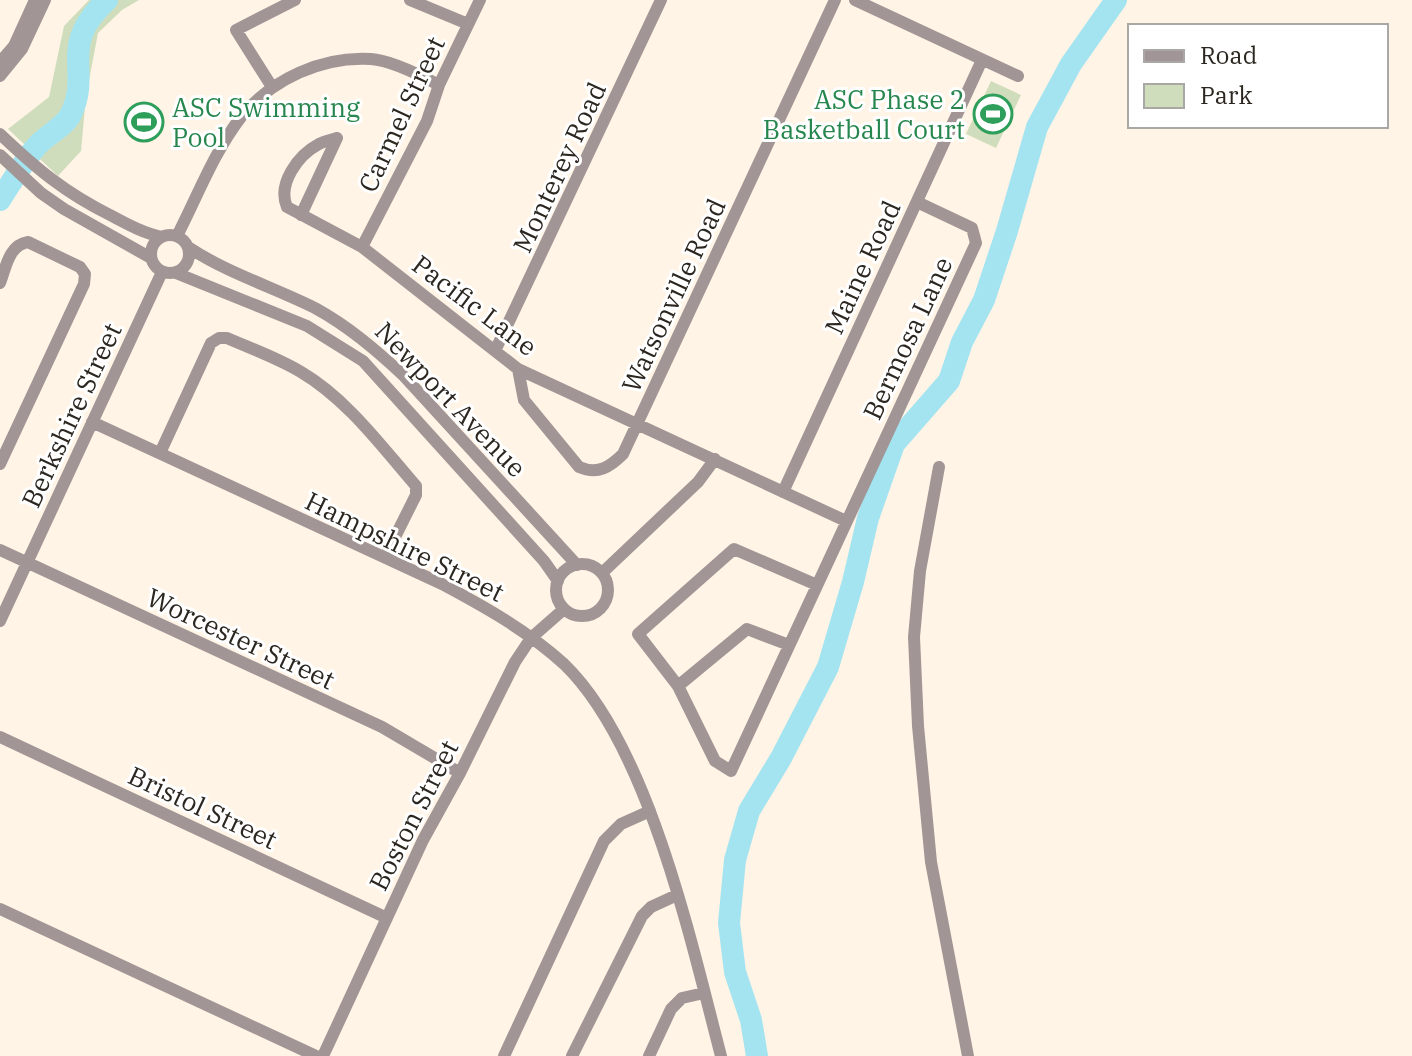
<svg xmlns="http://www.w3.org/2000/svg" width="1412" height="1056" font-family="'IBM Plex Serif',serif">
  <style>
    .green { fill: #d0ddbc }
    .water { fill: #a4e4f1 }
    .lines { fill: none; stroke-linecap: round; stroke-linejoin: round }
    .river { stroke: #a4e4f1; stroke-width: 22 }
    .street { stroke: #a19695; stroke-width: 12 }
    .labels { text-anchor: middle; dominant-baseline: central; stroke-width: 6; stroke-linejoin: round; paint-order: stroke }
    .leisure-label { font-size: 26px; fill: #27864d; stroke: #fff; text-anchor: end }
    .street-label { font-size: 26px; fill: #2b261f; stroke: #fff }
  </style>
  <rect width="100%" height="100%" fill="#fff4e5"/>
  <path class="green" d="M89,0H139L122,10L98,33L86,96L81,151L58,176L8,129L49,97L64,26Z
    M991,81L1021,95L996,148L966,134Z"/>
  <path class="water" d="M155,109L158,114L152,126L159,130L156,136L150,133L146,141L137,142L133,130L135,113L145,118Z"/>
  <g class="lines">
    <path class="river" d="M0,200C11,183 22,164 35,148C44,136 64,128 71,114C92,70 57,46 107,0
      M757,1056L751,1020L735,972L729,923L735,860L749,811L781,758L828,667L853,582L868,518L894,444L949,381L962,342L984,300L1007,231L1037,127L1071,64L1116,0"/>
    <path class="street" d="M410,0L468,24
      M855,0L1018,76
      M0,62L14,46L35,0
      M0,76L22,49L45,0
      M272,87L236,30L295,0
      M0,134C37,169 64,192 110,215C127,224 143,233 162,237
      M337,138C331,140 324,141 319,144C298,155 277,184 287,207L362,247L518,369L846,521
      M0,155L41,193L64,209L151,258
      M301,215L337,138
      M151 254a19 19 0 1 1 38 0a19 19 0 1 1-38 0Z
      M177,236C197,197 214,152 241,117C272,79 322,56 371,59C389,60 422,76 439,85
      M188,247C227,273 273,287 315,308C348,326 376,350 403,375L577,565
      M362,247L427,121L439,85L480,0
      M176,273L307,326L363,361L544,561L558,581
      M0,283C6,267 9,245 28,242L80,267L85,274L84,284L0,464
      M495,351L661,0
      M518,369L524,400L579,467C598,475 610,467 623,454L835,0
      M92,422L442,584C485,607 528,631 564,664C649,746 691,942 721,1056
      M160,453L211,343L219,338H227C252,349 278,358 301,372C347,399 382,447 416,486V495L385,557
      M939,467L920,571L914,637L918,726L931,862L968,1056
      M783,492L982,60
      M0,550L382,727L460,773
      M556 590a26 26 0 1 1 52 0a26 26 0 1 1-52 0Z
      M602,573L698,482L715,459
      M817,585L734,549L638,634L678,686L715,761L731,771L976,243L972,228L917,202
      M0,621L162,272
      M678,686L747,629L789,645
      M0,737L387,918
      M0,909L316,1056
      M323,1056L423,840L460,773L515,662L531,638L564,609
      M504,1056L604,841L621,824L650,811
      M572,1056L642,916L651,907L677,895
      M649,1056L671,1009L682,998L704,993"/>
  </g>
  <defs>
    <symbol id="stadium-ring" viewBox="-11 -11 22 22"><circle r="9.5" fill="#fff" stroke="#2e9e5b" stroke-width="1.5"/><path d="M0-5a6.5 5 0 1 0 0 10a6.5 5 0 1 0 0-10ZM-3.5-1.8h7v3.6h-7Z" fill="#2e9e5b"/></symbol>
  </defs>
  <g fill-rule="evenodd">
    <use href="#stadium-ring" x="971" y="92" width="44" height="44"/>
    <use href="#stadium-ring" x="122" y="100" width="44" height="44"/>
  </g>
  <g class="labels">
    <g class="leisure-label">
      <text x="965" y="99">ASC Phase 2<tspan x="965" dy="30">Basketball Court</tspan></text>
      <text x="172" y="107" text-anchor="start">ASC Swimming<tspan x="172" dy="30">Pool</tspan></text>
    </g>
    <g class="street-label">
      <text transform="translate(401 114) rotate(-65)">Carmel Street</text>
      <text transform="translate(559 167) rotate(-65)">Monterey Road</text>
      <text transform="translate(862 267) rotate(-65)">Maine Road</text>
      <text transform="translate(673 295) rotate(-65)">Watsonville Road</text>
      <text transform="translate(475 305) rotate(37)">Pacific Lane</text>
      <text transform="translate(907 338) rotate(-65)">Bermosa Lane</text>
      <text transform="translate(451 399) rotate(46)">Newport Avenue</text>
      <text transform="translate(71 415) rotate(-65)">Berkshire Street</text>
      <text transform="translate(405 546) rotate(26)">Hampshire Street</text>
      <text transform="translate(241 638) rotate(25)">Worcester Street</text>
      <text transform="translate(203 807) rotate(25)">Bristol Street</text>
      <text transform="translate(413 815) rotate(-63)">Boston Street</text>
    </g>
  </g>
  <rect x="1128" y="24" width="260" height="104" fill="#ffffff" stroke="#aaa8a5" stroke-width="2"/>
  <rect x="1144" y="50" width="40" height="12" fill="#a19695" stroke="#aaa8a5" stroke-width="2"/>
  <text x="1200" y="64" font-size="24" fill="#2b261f">Road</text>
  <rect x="1144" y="84" width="40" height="24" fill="#d0ddbc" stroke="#aaa8a5" stroke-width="2"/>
  <text x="1200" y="104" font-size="24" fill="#2b261f">Park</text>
</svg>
